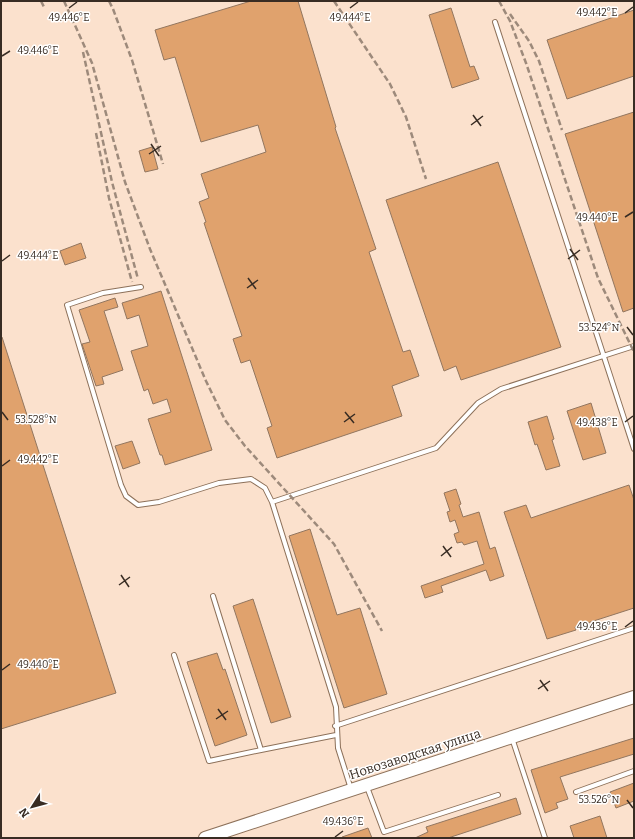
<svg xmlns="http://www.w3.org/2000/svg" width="635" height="839" font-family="Bitter,serif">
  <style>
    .building { fill: #e0a26d; stroke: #92765f }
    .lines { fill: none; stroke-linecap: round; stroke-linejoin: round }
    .lane-casing { stroke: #8d715a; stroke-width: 6 }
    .primary-casing { stroke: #8d715a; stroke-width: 14 }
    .lane { stroke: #fff; stroke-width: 4 }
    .primary { stroke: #fff; stroke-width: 12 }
    .rail { stroke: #9d8a7b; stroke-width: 2.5; stroke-dasharray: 6 3; stroke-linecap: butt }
    .ticks { fill: none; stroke: #382c23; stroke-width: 1.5 }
    .labels { text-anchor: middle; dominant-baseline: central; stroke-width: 3; stroke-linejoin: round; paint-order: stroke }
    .street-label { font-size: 13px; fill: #382c23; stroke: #fff }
    .ticks-label { font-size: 10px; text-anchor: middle; fill: #382c23; stroke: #fff; stroke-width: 3; stroke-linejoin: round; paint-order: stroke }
  </style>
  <rect width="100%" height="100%" fill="#fbe1cd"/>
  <path class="building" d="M251,1H298L336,127L335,128L376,249L369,252L403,352L410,350L419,376L392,386L402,416L277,458L267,428L272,426L250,360L241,363L233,339L242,336L204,223L206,222L199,202L209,198L201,174L266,152L258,125L201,142L175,57L164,60L155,30Z
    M451,8L470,67L474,66L479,79L452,88L429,15Z
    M634,10V76L567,99L547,40Z
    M634,112V308L623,312L565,134Z
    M152,147L158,169L145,172L139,151Z
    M498,162L561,347L461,380L456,366L444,371L386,200Z
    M81,243L86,258L65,265L60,251Z
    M161,291L212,450L165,465L162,455H160L148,419L171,412L167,399L153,404L148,389L144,391L131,351L148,346L139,315L127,319L122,303Z
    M115,298L118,307L104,311L123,370L102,377L104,384L96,386L82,344L90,342L79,310Z
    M1,337H2L116,693L1,729Z
    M591,403L606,453L583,460L567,411Z
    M547,416L554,439L552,440L560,466L546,470L537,444L535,445L528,422Z
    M132,441L140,463L123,469L115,446Z
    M629,485L634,500V608L575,627L576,630L547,639L504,512L526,505L531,518Z
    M456,489L461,504L459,505L463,517L479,512L490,549L495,547L504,576L490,581L486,570L441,586L443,592L425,598L421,586L484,564L477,541L464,545L462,542L457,543L454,534L459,532L455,520L450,522L447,512L450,511L444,493Z
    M310,529L337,615L360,608L387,694L344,708L289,536Z
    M253,599L291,717L271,723L233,606Z
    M217,653L223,670L225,669L247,735L215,746L187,662Z
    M634,738V754L560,777L568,799L556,803L558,808L545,813L531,770Z
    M634,783V801L616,808L610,792Z
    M516,798L521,814L448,838H415L428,832L426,827Z
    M600,816L607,838H574L570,826Z
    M368,828L372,838H343L342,837Z"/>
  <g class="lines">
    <defs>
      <path id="lane" d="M495,22L634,449
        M141,287L103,293L67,305L121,485L126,496L138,505L159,502L219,483L251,479L265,488L272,502L336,707L338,748L351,789
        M272,502L436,448L478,403L501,389L634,346
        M213,596L261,750L336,735
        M174,655L209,761L261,750
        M335,726L634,628
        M512,738L545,838
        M367,787L384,832L498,795
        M576,792L634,771"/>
      <path id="primary" d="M205,838L634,697"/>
    </defs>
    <use href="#lane" class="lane-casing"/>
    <use href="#primary" class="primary-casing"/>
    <use href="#lane" class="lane"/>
    <use href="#primary" class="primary"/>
    <path class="rail" d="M41,1L45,9
      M64,1L92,63L125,182L150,249L206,381L225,420L245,446L334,544L382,631
      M109,1L113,9L132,60L163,164
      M334,1L390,84L406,117L426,179
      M499,1L510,21L526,63L598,278L634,352
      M510,14L529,41L539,61L562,130
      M83,52L112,182L138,279
      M96,133L109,198L132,282"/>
  </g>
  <path class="ticks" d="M69,8L77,2M350,8L358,2M625,13L633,7M2,56L10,51M473,115L481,126M471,125L483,116M151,144L159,156M149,154L161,146M625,217L633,212M570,249L578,260M568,259L580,250M2,261L10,255M248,278L256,289M247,288L258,280M627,327L633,335M2,412L8,420M345,412L354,423M344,422L355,414M625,422L633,416M2,466L10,460M443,546L451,557M441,556L452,547M121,575L129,587M119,585L130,577M625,627L633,621M2,670L10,664M540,680L548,691M538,689L550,681M218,709L226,720M216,719L228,711M627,800L633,808M335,837L343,831"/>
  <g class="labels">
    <g class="street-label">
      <text transform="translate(415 754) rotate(-18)">Новозаводская улица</text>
    </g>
  </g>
  <g class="ticks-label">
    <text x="597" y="16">49.442°E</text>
    <text x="69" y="21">49.446°E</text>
    <text x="350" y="21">49.444°E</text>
    <text x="38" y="54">49.446°E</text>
    <text x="597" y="221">49.440°E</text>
    <text x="38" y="259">49.444°E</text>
    <text x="599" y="331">53.524°N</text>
    <text x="36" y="423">53.528°N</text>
    <text x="597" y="426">49.438°E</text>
    <text x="38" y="463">49.442°E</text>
    <text x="597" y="630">49.436°E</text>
    <text x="38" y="668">49.440°E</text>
    <text x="599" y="803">53.526°N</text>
    <text x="343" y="825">49.436°E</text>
  </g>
  <rect width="635" height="839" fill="none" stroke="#382c23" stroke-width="4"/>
  <g transform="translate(32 807) rotate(234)" stroke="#ffffff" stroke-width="3" paint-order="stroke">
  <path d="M0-3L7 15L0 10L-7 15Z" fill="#382c23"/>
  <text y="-6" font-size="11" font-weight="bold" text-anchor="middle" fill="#382c23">N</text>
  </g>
</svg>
